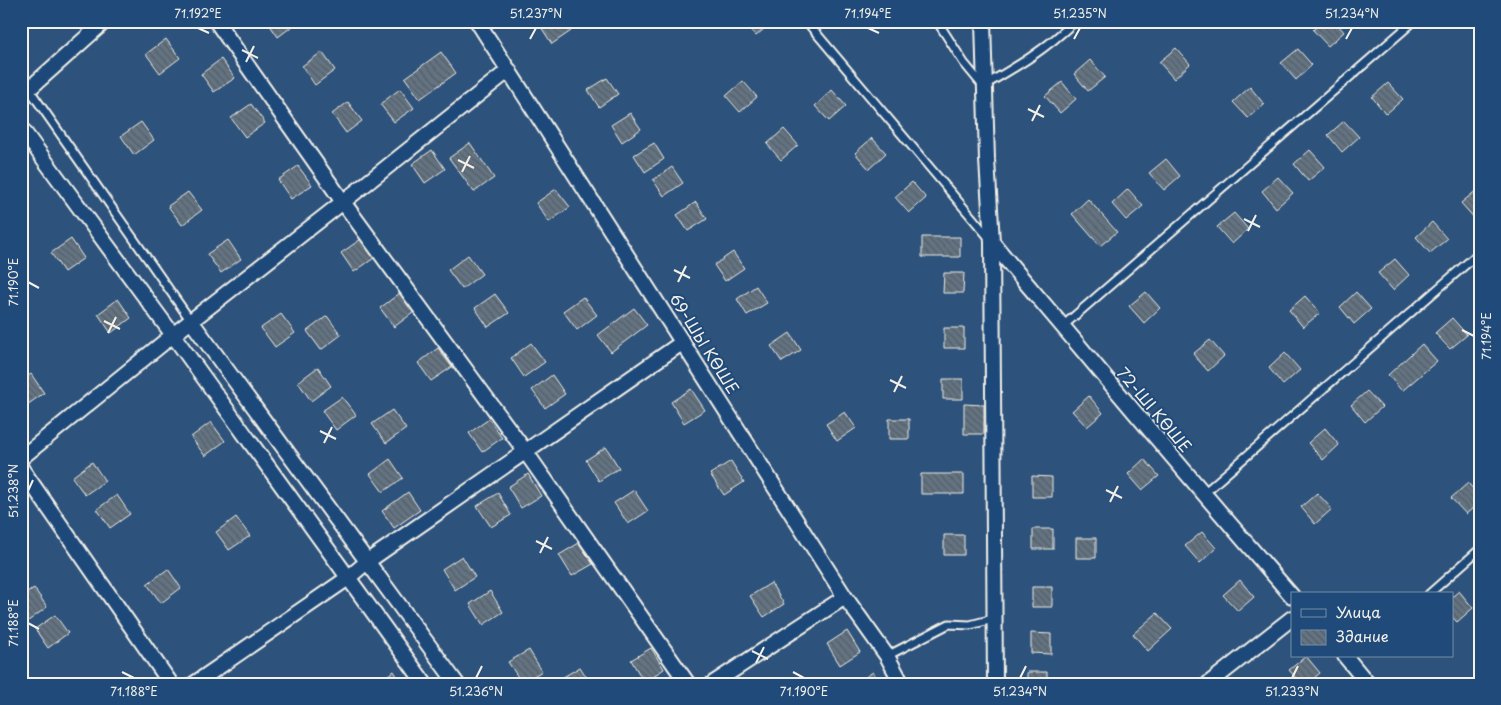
<svg xmlns="http://www.w3.org/2000/svg" width="1501" height="705" font-family="'Playpen Sans',sans-serif">
  <style>
    .building { fill: url(#building-back-hatch); stroke: #f4f1e8 }
    .lines { fill: none; stroke-linecap: round; stroke-linejoin: round }
    .service-casing { stroke: #f4f1e8; stroke-width: 11 }
    .minor-casing { stroke: #f4f1e8; stroke-width: 18 }
    .service { stroke: #1f4a7a; stroke-width: 7 }
    .minor { stroke: #1f4a7a; stroke-width: 14 }
    .ticks { fill: none; stroke: #f4f1e8; stroke-width: 2 }
    .labels { text-anchor: middle; dominant-baseline: central; stroke-width: 4; stroke-linejoin: round; paint-order: stroke }
    .street-label { font-size: 16px; fill: #f4f1e8; stroke: #1f4a7a }
    .neatline { fill: none; stroke: #f4f1e8; stroke-width: 2 }
    .ticks-label { font-size: 12px; text-anchor: middle; fill: #f4f1e8 }
  </style>
  <defs>
    <pattern id="building-back-hatch" width="6" height="6" patternUnits="userSpaceOnUse" patternTransform="scale(1.25)"><rect width="6" height="6" fill="#637382"/><path d="M-1 5l2 2M0 0l6 6M5-1l2 2" fill="none" stroke="#565e64"/></pattern>
  </defs>
  <rect width="100%" height="100%" fill="#2d527c"/>
  <filter id="ink" filterUnits="userSpaceOnUse"><feTurbulence type="fractalNoise" baseFrequency=".02" numOctaves="2"/><feDisplacementMap in="SourceGraphic" scale="10" xChannelSelector="R" yChannelSelector="G"/><feConvolveMatrix kernelMatrix="1 2 1 2 8 2 1 2 1" color-interpolation-filters="sRGB"/></filter>
  <g filter="url(#ink)">
    <path class="building" d="M267,21H298V22L278,37Z
      M550,21H564L571,31L552,44L541,27Z
      M742,21H773L756,36Z
      M1323,21H1335L1344,32L1328,46L1313,30Z
      M166,39L180,58L160,73L146,54Z
      M1176,48L1190,64L1174,79L1159,62Z
      M1298,49L1312,65L1296,80L1281,63Z
      M322,52L335,70L315,85L302,66Z
      M441,52L456,73L420,99L405,78Z
      M221,59L235,78L214,92L201,74Z
      M1090,60L1105,77L1088,91L1074,74Z
      M607,78L618,94L599,107L588,90Z
      M743,81L757,97L740,112L726,96Z
      M1062,82L1076,99L1060,113L1045,96Z
      M1388,83L1403,99L1386,114L1372,97Z
      M1250,87L1264,104L1248,118L1233,102Z
      M400,89L414,108L394,122L380,104Z
      M832,90L846,106L829,121L815,106Z
      M348,102L362,121L346,133L332,114Z
      M251,104L265,123L245,137L231,118Z
      M630,113L641,129L622,142L611,125Z
      M1344,121L1359,137L1342,152L1328,135Z
      M141,122L154,140L134,155L121,136Z
      M784,129L798,145L781,160L767,144Z
      M872,138L886,153L869,169L855,153Z
      M470,143L494,178L474,192L449,158Z
      M654,143L664,159L645,172L634,155Z
      M432,150L445,169L425,183L412,164Z
      M1310,150L1325,167L1308,181L1294,164Z
      M1166,159L1180,176L1164,190L1149,173Z
      M298,166L312,185L291,199L278,180Z
      M672,167L683,183L664,196L653,180Z
      M1278,177L1293,193L1276,208L1262,191Z
      M912,182L926,198L909,213L895,197Z
      M556,189L570,207L549,222L536,203Z
      M1128,189L1143,206L1126,220L1112,204Z
      M1478,189L1480,191V216L1476,220L1461,203Z
      M188,192L202,210L182,225L168,206Z
      M1088,199L1117,232L1100,246L1072,214Z
      M696,202L707,219L688,231L677,215Z
      M1234,213L1248,229L1232,244L1217,227Z
      M1432,222L1447,239L1430,253L1416,237Z
      M922,237H960V257H922Z
      M71,239L84,258L64,272L51,253Z
      M361,239L374,258L354,272L341,253Z
      M228,240L241,259L221,273L207,254Z
      M733,252L744,268L725,281L714,265Z
      M468,255L482,274L462,289L448,270Z
      M1395,259L1409,275L1393,290L1378,273Z
      M944,273H964L963,293H943Z
      M756,286L767,303L747,315L737,299Z
      M1146,292L1160,308L1144,323L1129,306Z
      M1356,292L1371,309L1354,324L1340,307Z
      M400,293L414,312L394,327L380,308Z
      M495,294L509,313L488,327L475,308Z
      M1305,296L1320,313L1303,327L1289,310Z
      M583,297L597,315L577,330L563,311Z
      M118,299L131,318L111,333L98,314Z
      M634,308L647,325L611,352L598,335Z
      M281,314L295,333L275,347L261,328Z
      M327,316L341,335L321,350L307,331Z
      M1452,318L1467,335L1450,349L1435,333Z
      M944,328H964V348H944Z
      M790,333L801,350L782,362L771,346Z
      M1210,340L1224,356L1208,371L1193,354Z
      M531,343L545,362L524,377L511,358Z
      M1422,344L1437,361L1402,391L1388,375Z
      M438,348L452,367L431,381L418,363Z
      M1285,353L1300,370L1283,385L1269,368Z
      M318,367L331,386L311,401L298,382Z
      M31,374L44,393L24,407L21,404V381Z
      M552,375L565,394L545,408L532,390Z
      M943,379H963V399H943Z
      M691,389L705,410L684,423L671,402Z
      M1367,391L1382,407L1365,422L1351,405Z
      M1089,396L1103,413L1087,427L1072,411Z
      M342,397L356,415L336,430L322,411Z
      M964,404L984,405V434H964Z
      M392,410L406,429L386,443L372,424Z
      M845,412L856,428L837,441L826,424Z
      M489,419L502,438L482,452L469,433Z
      M889,419H909V439H889Z
      M211,422L225,441L205,456L191,437Z
      M1325,428L1339,445L1323,460L1308,443Z
      M606,447L619,468L599,481L586,460Z
      M390,459L403,478L383,492L370,474Z
      M1144,459L1159,476L1142,490L1128,474Z
      M731,461L744,482L724,495L710,474Z
      M92,462L105,481L85,495L72,477Z
      M528,474L541,496L521,508L508,487Z
      M921,474H964V494H921Z
      M1032,476L1052,477V497H1032Z
      M1468,483L1480,497V502L1466,514L1451,498Z
      M634,490L648,511L628,524L614,503Z
      M408,492L420,510L394,528L382,511Z
      M498,493L511,515L491,527L477,506Z
      M1317,493L1332,509L1315,524L1301,507Z
      M117,495L130,514L110,528L97,509Z
      M236,517L250,536L229,550L216,532Z
      M1033,529H1053V549H1033Z
      M1202,532L1216,548L1200,563L1185,546Z
      M944,535H964V555H944Z
      M1076,538H1096V558H1076Z
      M579,543L593,564L572,576L559,555Z
      M462,556L475,577L455,590L442,569Z
      M168,569L181,588L161,603L147,584Z
      M1240,580L1254,597L1238,611L1223,595Z
      M771,583L784,604L764,617L750,596Z
      M1032,587H1052V607H1032Z
      M34,588L47,607L27,622L21,613V597Z
      M490,591L503,612L483,625L470,604Z
      M1459,591L1473,608L1457,622L1452,617V597Z
      M1157,613L1172,629L1148,651L1133,634Z
      M55,615L68,633L48,648L35,629Z
      M847,631L860,652L840,665L827,644Z
      M1031,633L1051,634V654L1031,653Z
      M651,648L664,669L644,682L631,660Z
      M529,650L542,671L522,683L508,662Z
      M1306,656L1320,673L1307,684H1301L1289,670Z
      M580,667L591,684H563L560,679Z
      M394,671L402,684H374Z
      M873,672L881,684H855Z
      M1027,672H1047V684H1027Z"/>
    <g class="lines">
      <defs>
        <path id="service" d="M806,21L991,240
          M937,21L964,63L983,86C1018,66 1045,50 1075,21
          M481,27L494,21
          M21,87L29,89L191,321
          M1063,326L1414,21
          M1203,494L1480,252
          M1429,594L1480,549
          M887,656L949,624L970,625L993,619"/>
        <path id="minor" d="M216,21L343,202L525,451L688,684
          M477,21L845,597L887,656L902,684
          M983,21L987,160L992,242L995,684
          M29,89L105,21
          M21,128L173,335L425,684
          M992,242C1021,278 1051,312 1080,347C1150,431 1221,514 1292,596
          M191,321L457,684
          M21,458L173,335L343,202L509,70
          M21,468L171,684
          M1345,656L1368,684
          M194,684L348,578L368,561L683,342
          M712,684L845,597
          M1208,684L1292,618"/>
      </defs>
      <use href="#service" class="service-casing"/>
      <use href="#minor" class="minor-casing"/>
      <use href="#service" class="service"/>
      <use href="#minor" class="minor"/>
    </g>
  </g>
  <path class="ticks" d="M198,28L209,33M868,28L879,33M530,39L536,28M1074,39L1080,28M1346,39L1352,28M242,50L258,58M246,62L254,46M1028,109L1044,117M1032,121L1040,105M458,160L474,168M462,172L470,156M1244,219L1260,227M1248,231L1256,215M674,270L690,278M28,282L39,288M678,282L686,266M104,321L120,329M1462,330L1474,336M108,333L116,317M890,380L906,388M894,392L902,376M320,431L336,439M324,443L332,427M1106,490L1122,498M28,491L33,480M1110,502L1118,486M536,541L552,549M540,553L548,537M28,623L39,629M752,651L768,659M756,663L764,647M122,672L134,678M793,672L804,678M476,678L482,666M1020,678L1026,666M1292,678L1298,666"/>
  <g class="labels">
    <g class="street-label">
      <text transform="translate(705 343) rotate(58)">69-ШЫ КӨШЕ</text>
      <text transform="translate(1155 409) rotate(50)">72-ШІ КӨШЕ</text>
    </g>
  </g>
  <rect width="1501" height="705" fill="none" stroke="#1f4a7a" stroke-width="55"/>
  <rect x="1291" y="592" width="162" height="65" fill="#1f4a7a" stroke="#748da6"/>
  <rect x="1301" y="609" width="25" height="8" fill="#1f4a7a" stroke="#748da6"/>
  <text x="1336" y="618" font-size="15" fill="#f4f1e8">Улица</text>
  <rect x="1301" y="630" width="25" height="15" fill="url(#building-back-hatch)" stroke="#748da6"/>
  <text x="1336" y="642" font-size="15" fill="#f4f1e8">Здание</text>
  <rect x="28" y="28" width="1446" height="650" class="neatline"/>
  <g class="ticks-label">
    <text x="198" y="18">71.192°E</text>
    <text x="536" y="18">51.237°N</text>
    <text x="868" y="18">71.194°E</text>
    <text x="1080" y="18">51.235°N</text>
    <text x="1352" y="18">51.234°N</text>
    <text transform="translate(14 282) rotate(-90)" y="4">71.190°E</text>
    <text transform="translate(1487 336) rotate(-90)" y="4">71.194°E</text>
    <text transform="translate(14 491) rotate(-90)" y="4">51.238°N</text>
    <text transform="translate(14 623) rotate(-90)" y="4">71.188°E</text>
    <text x="134" y="696">71.188°E</text>
    <text x="476" y="696">51.236°N</text>
    <text x="804" y="696">71.190°E</text>
    <text x="1020" y="696">51.234°N</text>
    <text x="1292" y="696">51.233°N</text>
  </g>
</svg>
